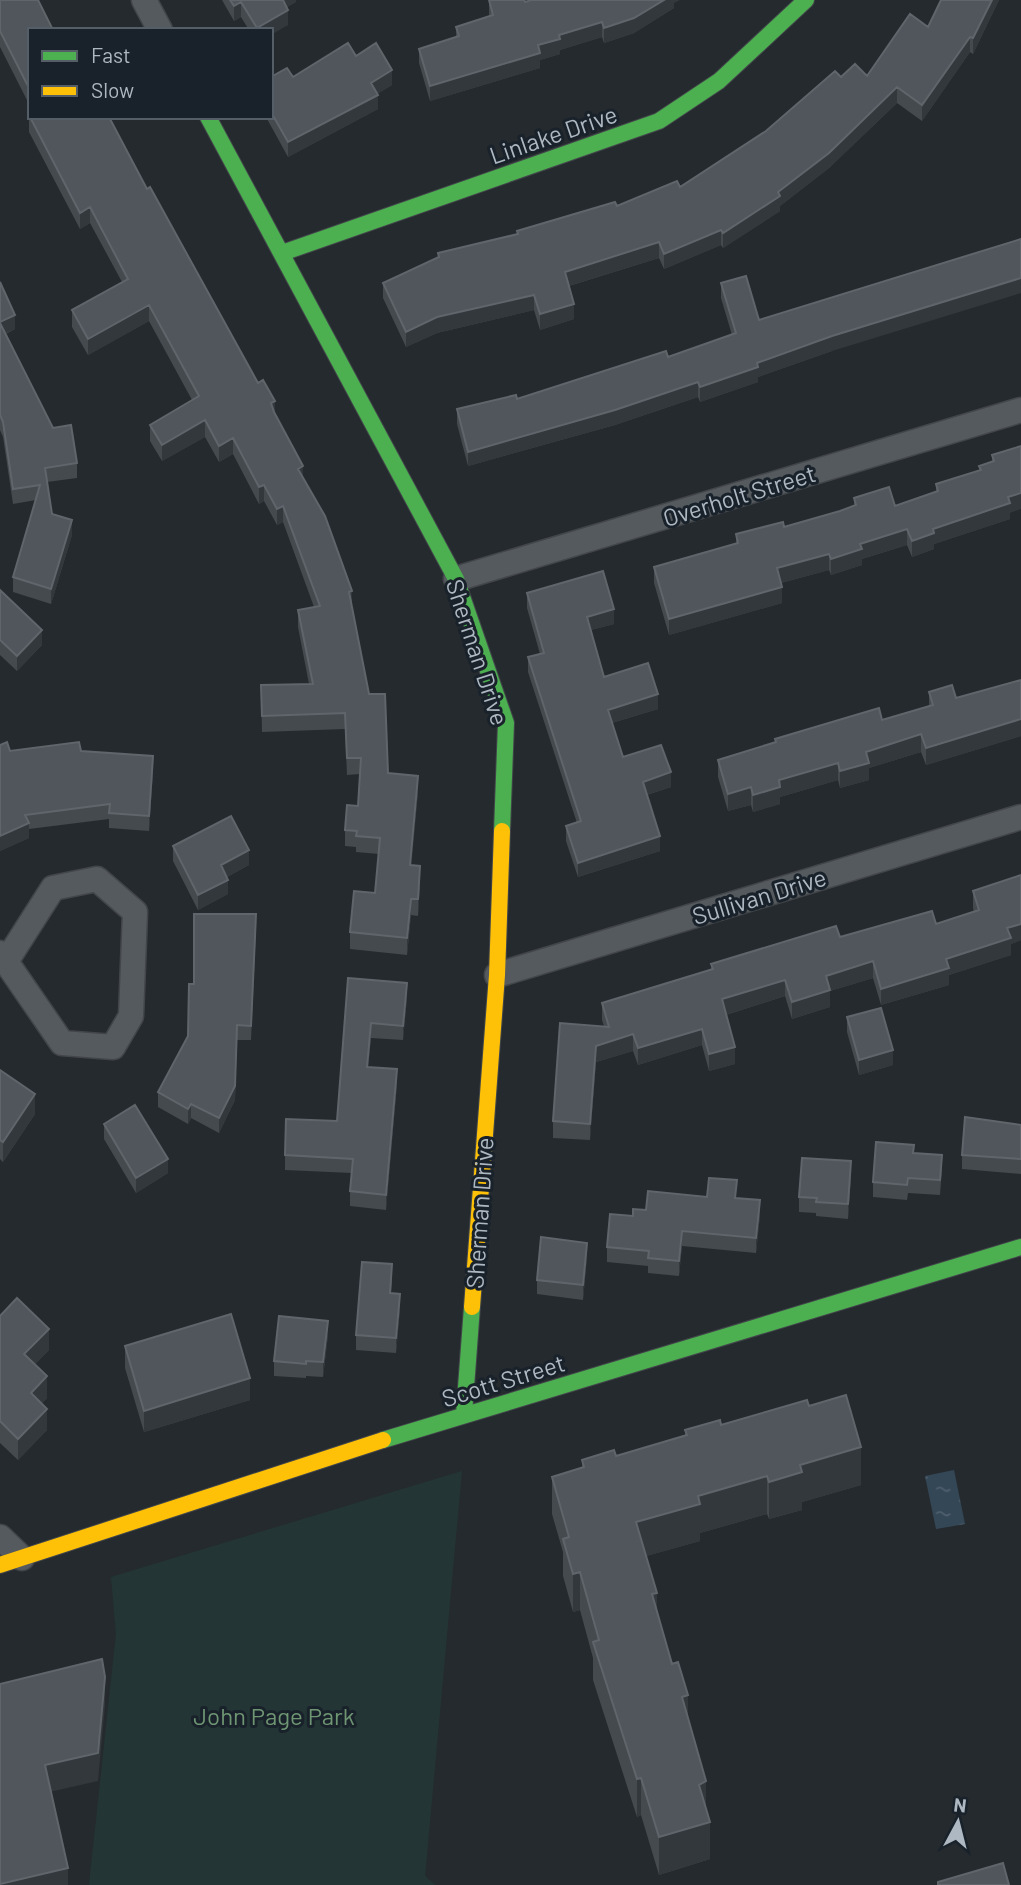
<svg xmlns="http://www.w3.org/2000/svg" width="1021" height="1885" font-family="Barlow,sans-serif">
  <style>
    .park { fill: #233635 }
    .water { fill: url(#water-ripples) }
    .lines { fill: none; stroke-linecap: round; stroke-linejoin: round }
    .street-casing { stroke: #42464a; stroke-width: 27 }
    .fast-casing { stroke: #42464a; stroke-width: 18 }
    .slow-casing { stroke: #42464a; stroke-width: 18 }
    .street { stroke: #555a5e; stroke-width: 24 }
    .fast { stroke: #4caf50; stroke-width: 16 }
    .slow { stroke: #ffc107; stroke-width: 16 }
    .wall { fill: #454a4f }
    .shaded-wall { fill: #33383d }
    .building { fill: #50565b; stroke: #5f656b; stroke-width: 2 }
    .labels { text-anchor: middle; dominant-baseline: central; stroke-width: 6; stroke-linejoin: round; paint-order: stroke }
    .street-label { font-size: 24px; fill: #aeb8c2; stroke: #19222a }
    .park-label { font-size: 24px; fill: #6f9673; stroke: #19222a }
  </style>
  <defs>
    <pattern id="water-ripples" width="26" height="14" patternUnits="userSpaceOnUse" patternTransform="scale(1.75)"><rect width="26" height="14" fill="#344757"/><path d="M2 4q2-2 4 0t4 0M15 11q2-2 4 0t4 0" fill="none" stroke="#4f5f6e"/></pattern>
  </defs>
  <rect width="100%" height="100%" fill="#252a2f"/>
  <path class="park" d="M462,1471L425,1876L435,1885H89L116,1634L111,1577Z"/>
  <path class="water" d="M954,1470L965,1524L936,1529L925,1476Z"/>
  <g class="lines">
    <defs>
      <path id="street" d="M144,0L160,30
        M456,579L1021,410
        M0,953L62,1043L113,1047L131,1016L135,912L97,879L53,888L7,960
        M497,975L1021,817
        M0,1537L22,1558"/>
      <path id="fast" d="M208,117L456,579L506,723L502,831
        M282,253L659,121L719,81L806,0
        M464,1414L472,1307
        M383,1440L1021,1247"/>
      <path id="slow" d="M472,1307L497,975L502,831
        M0,1565L383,1440"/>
    </defs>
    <use href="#street" class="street-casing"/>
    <use href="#fast" class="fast-casing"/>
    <use href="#slow" class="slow-casing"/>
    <use href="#street" class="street"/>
    <use href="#fast" class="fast"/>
    <use href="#slow" class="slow"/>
  </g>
  <path class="wall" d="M0,0L30,30V106L0,47Z
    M222,0H296V2L287,7L288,25L271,30H249L241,17L234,21Z
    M489,0L525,2L674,3V8L634,33L604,43L602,37L560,50V54L540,60V68L430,101L419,63V49L456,37V27L489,16Z
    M999,0L973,54L970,52L922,121L897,103L829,168L780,206V211L723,248L721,245L664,269L659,258L569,286L574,319L540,330L534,310L437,333L406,347L383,298V283L438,257V253L517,234V231L617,206L680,187L766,131L841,77L867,76L928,27Z
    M356,56L392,85L377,94L378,109L288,157L266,117H271V77H293Z
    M29,116L147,189L275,414L303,478L352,607L369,694L388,773L418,792L411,865L420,883L418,916L411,915L407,955L350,949V932L375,893L379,854L356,852V847L345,846V830L358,806L360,774L347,775L345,729L262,732L261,685L309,684L298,627V610L314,607L283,522L277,525L264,501L259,504L233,454L219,462L205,437L162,461L150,441V425L192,400L149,321L88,355L72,327V310L122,282L90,223L80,229L29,132Z
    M0,282L15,329L6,334L53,428L77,463V478L47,482L52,514L72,535L51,604L13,592V577L36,500L13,504L3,437L0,430Z
    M721,283L759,320L832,351L758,377V382L700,402L698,397L615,425L468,466L457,424V409L517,399L668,357L732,335L721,298Z
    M992,455L1010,513V519L934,544V549L912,557L907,545L862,559V565L831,575L829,570L781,583L782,603L669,635L654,583V567L736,543V534L784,527L840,511L854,505V498L895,506L936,492V484L979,470V466L992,462Z
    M0,590L42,645L17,671L0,655Z
    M527,593L614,624L591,630L604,677L658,709L612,723L623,757L671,787L647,795L660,851L578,877L566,841V826L577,823L528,672V657L540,654L527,608Z
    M1021,680V736L926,765L921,752L869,768V780L840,788L838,780L780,797V804L753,812L751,805L728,811L718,777V760L775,743V739L882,720L929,706V692L956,698Z
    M0,745L10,751H81L153,771L149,831L109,828V819L29,829V838L0,851Z
    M173,846L249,865L227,877L228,894L198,910L173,861Z
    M1021,875V940L1011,944V955L949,975V985L881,1005L873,978L830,991V1007L792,1019L785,996L726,1015L735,1064L709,1071L702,1045L638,1065L633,1051L596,1062L590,1140L553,1138V1121L604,1026L602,1020V1003L711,970V964L840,937L936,924L974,912L973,908V891Z
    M256,929L251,1040H237L235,1100L219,1133L191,1118L188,1124L158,1107V1092L188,1036L194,984Z
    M348,978L407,998L403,1040L371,1038L368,1067L397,1084L386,1210L350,1206V1191L352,1173L285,1170V1155L337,1121Z
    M847,1017L893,1065L859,1075L847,1032Z
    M0,1070L35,1114L3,1162L0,1159Z
    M104,1124L168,1173L136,1193L104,1139Z
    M1021,1125V1174L962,1169V1155Z
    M914,1153L942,1169L940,1195L908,1193L907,1200L873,1197V1182Z
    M851,1176L848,1219L816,1216V1213L799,1212V1197Z
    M707,1197L736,1198L760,1215L756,1253L682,1246L679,1276L648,1273V1266L607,1262V1247L633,1216L646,1210Z
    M587,1257L583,1300L537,1294V1280Z
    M392,1279L391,1294L400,1309L396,1353L356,1350V1335Z
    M0,1316L49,1350L35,1364L47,1398L42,1403L47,1430L18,1460L0,1443Z
    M328,1335L323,1377L306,1376V1378L274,1376V1361Z
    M125,1346L250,1400L144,1432L125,1368Z
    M809,1406L861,1485L802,1502V1510L769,1519L767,1514L700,1533V1541L646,1556L657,1611L688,1716L706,1808L710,1859L659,1875L641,1815L637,1817L593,1680V1658L580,1610L573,1612L563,1576V1552L552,1514V1477L582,1468V1460L616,1456L685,1436V1430L721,1425Z"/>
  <path class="shaded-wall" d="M280,0H296V2L280,11Z
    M664,0H680L674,3V8L634,33L604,43V28Z
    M992,0H999L973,54V38Z
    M241,2V17L234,21V6Z
    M288,10V25L271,35V30H257V28Z
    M602,22V37L560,50V54L540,60V68L430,101V86L538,45L559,35Z
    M970,37V52L922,121V105Z
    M392,70V85L371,98L378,95V109L288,157V142L371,83Z
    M897,87V103L829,168L780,206V211L723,248V233Z
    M90,207V223L80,229V213Z
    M721,230V245L664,269V254Z
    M659,242V258L565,287V272Z
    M1021,278V293L832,351L758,377V382L700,402V387L757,363L832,336Z
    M534,295V310L437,333L406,347V332L437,317Z
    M574,304V319L540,330V314Z
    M149,305V321L88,355V339Z
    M15,315V329L0,336V322Z
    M698,382V397L615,425L468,466V452Z
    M275,401V417L271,403Z
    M205,420V437L162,461V445Z
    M233,438V454L219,462V446Z
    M303,466V482L298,469Z
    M264,485V501L259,504V487Z
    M1021,493V509L1010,513V519L934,544V549L912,557V541L933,529L1008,497Z
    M283,506V522L277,525V509Z
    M72,520V535L51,604V589Z
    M907,529V545L862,559V565L831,575V559L860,544Z
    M829,554V570L777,584V568Z
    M782,587V603L669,635V619Z
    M352,591V607L349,592Z
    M614,609V624L587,631V617Z
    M42,630V645L17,671V656Z
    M658,694V709L608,724V710Z
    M1021,719V736L926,765V748Z
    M921,734V752L869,768V780L840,788V771L866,752Z
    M153,756V771L149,831V816Z
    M838,763V780L780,797V804L753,812V795L779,780Z
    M671,772V787L643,796V782Z
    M418,776V792L410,882V865Z
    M751,787V805L728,811V794Z
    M29,823V838L0,851V836Z
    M660,836V851L578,877V863Z
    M249,850V865L221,880V865Z
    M420,866V883L418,916V899Z
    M228,880V894L198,910V895Z
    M411,899V915L407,955V938Z
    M1021,924V940L1011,944V955L949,975V985L881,1005V989L946,959L1007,928Z
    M873,961V978L830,991V1007L792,1019V1002L826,976Z
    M785,980V996L722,1016V999Z
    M407,983V998L403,1040V1026Z
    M371,1023V1038L367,1082V1067Z
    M237,1025L235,1100L219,1133V1118Z
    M702,1029V1045L638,1065V1048Z
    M633,1034V1051L596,1062L590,1140V1124L596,1046Z
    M735,1047V1064L709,1071V1054Z
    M893,1050V1065L859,1075V1060Z
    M397,1069V1084L386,1210V1195Z
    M35,1094V1114L3,1162V1142Z
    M191,1104V1118L188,1124V1109Z
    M168,1159V1173L136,1193V1178Z
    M851,1161V1176L848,1219V1204Z
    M760,1200V1215L756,1253V1238Z
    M682,1231V1246L679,1276V1261Z
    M587,1243V1257L583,1300V1285Z
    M400,1294V1309L396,1353V1338Z
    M328,1321V1335L323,1377V1362Z
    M49,1329V1350L24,1376V1354Z
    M47,1376V1398L31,1415V1393Z
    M250,1378V1400L144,1432V1411Z
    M47,1409V1430L18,1460V1439Z
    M861,1447V1485L802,1502V1510L769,1519V1482L800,1465Z
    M767,1476V1514L700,1533V1541L636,1559V1522L698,1496Z
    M580,1572V1610L573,1612V1574Z
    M657,1593V1630L652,1594Z
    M105,1677V1705L98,1781L45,1793V1765Z
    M688,1695V1733L682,1697Z
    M641,1778V1815L637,1817V1779Z
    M706,1781V1819L699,1785Z
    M710,1822V1859L659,1875V1837Z
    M68,1868V1885H0V1884Z"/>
  <path class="building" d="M0,0H38L53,30H30V90L0,31Z
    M230,0H283L288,10L257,28L241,2L234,6Z
    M489,0H524L525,2L531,0H664L634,18L604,28L602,22L559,35L560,39L538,45L540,53L430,86L419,49L459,36L456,27L493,15Z
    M941,0H992L973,38L970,37L922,105L897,87L829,153L778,192L780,196L723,233L721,230L664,254L659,242L565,272L574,304L540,314L534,295L437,317L406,332L383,283L439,257L438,253L518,234L517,231L615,202L617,206L677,181L680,187L766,131L835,71L841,77L855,64L867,76L910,14L928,27Z
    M348,43L356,56L376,43L392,70L371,83L378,95L288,142L271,112V77L287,68L293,77Z
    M30,117H109L147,189L150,187L258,383L263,380L275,401L271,403L274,412L303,466L298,469L325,516L352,591L349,592L369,694H385L388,773L418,776L410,865L420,866L418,899H411L407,938L350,932L354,891L375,893L380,838L356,836L357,831L345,830L347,805L358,806L361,758H347L345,713L262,716L261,685L313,684L298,610L320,606L283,506L277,509L264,485L259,487L233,438L219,446L205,420L162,445L150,425L199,396L149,305L88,339L72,310L128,279L90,207L80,213Z
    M1021,239V278L832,336L757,363L758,367L700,387L698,382L615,410L468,452L457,409L516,395L517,399L666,351L668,357L736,333L721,283L746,276L759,320Z
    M0,282L15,315L0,322Z
    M0,323L53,428L71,425L77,463L45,468L52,514L72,520L51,589L13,577L40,485L13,489L3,422L0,415Z
    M1021,446V493L1008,497L1010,503L933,529L934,533L912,541L907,529L860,544L862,549L831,559L829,554L777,568L782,587L669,619L654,567L738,543L736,534L783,522L784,527L840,511L856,505L854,498L889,487L895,506L938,491L936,484L981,470L979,466L994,461L992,455Z
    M603,571L614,609L587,617L604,677L648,663L658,694L608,710L623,757L661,745L671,772L643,782L660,836L578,863L566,826L581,821L528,657L544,653L527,593Z
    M0,590L42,630L17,656L0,640Z
    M1021,680V719L926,748L921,734L866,752L869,763L840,771L838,763L779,780L780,787L753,795L751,787L728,794L718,760L776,742L775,739L879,708L882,720L933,705L929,692L952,685L956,698Z
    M7,742L10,751L79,742L81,751L153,756L149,816L109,813L110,804L25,815L29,823L0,836V745Z
    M231,816L249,850L221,865L228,880L198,895L173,846Z
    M1021,875V924L1007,928L1011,938L946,959L949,968L881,989L873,961L826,976L830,990L792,1002L785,980L722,999L735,1047L709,1054L702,1029L638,1048L633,1034L596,1046L590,1124L553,1121L560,1023L609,1027L602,1003L713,969L711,964L836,926L840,937L932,911L936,924L979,910L973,891Z
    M194,914H256L251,1026L237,1025L235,1086L219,1118L191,1104L188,1109L158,1092L188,1036L189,984H194Z
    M348,978L407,983L403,1026L371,1023L367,1067L397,1069L386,1195L350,1191L353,1159L285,1155L286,1119L337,1121Z
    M881,1008L893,1050L859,1060L847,1017Z
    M0,1070L35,1094L3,1142L0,1140Z
    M135,1105L168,1159L136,1178L104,1124Z
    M965,1117L1021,1125V1159L962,1155Z
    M876,1142L914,1145L913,1153L942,1155L940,1180L908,1178L907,1185L873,1182Z
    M802,1158L851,1161L848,1204L816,1202L817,1198L799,1197Z
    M709,1178L737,1180L735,1198L760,1200L756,1238L682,1231L679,1261L648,1258L649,1251L607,1247L610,1214L633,1216V1209L646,1210L648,1191L707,1197Z
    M541,1237L587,1243L583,1285L537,1280Z
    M362,1262L392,1264L390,1293L400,1294L396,1338L356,1335Z
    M17,1298L49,1329L24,1354L47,1376L31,1393L47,1409L18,1439L0,1421V1316Z
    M231,1314L250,1378L144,1411L125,1346Z
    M279,1316L328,1321L323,1362L306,1361V1364L274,1361Z
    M846,1395L861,1447L800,1465L802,1472L769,1482L767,1476L698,1496L700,1504L636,1522L657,1593L652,1594L672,1664L678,1662L688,1695L682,1697L706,1781L699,1785L710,1822L659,1837L641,1778L637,1779L593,1642L599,1640L580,1572L573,1574L563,1539L569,1537L552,1477L584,1467L582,1460L614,1450L616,1456L687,1435L685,1430L720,1420L721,1425L807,1400L809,1406Z
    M102,1659L105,1677L98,1753L45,1765L68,1868L0,1884V1684Z
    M1003,1863L1009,1885H938V1882Z"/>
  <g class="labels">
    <g class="street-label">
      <text transform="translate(553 134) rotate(-19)">Linlake Drive</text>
      <text transform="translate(739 495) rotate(-17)">Overholt Street</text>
      <text transform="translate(478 652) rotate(72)">Sherman Drive</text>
      <text transform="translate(759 896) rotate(-17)">Sullivan Drive</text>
      <text transform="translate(479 1213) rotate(-86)">Sherman Drive</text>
      <text transform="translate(503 1380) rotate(-17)">Scott Street</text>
    </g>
    <g class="park-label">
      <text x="274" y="1715">John Page Park</text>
    </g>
  </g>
  <rect x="28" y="28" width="245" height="91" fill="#19222a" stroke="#555e67" stroke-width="2"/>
  <rect x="42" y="51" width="35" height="10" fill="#4caf50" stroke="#555e67" stroke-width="2"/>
  <text x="91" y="63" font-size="21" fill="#aeb8c2">Fast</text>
  <rect x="42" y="86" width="35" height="10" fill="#ffc107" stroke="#555e67" stroke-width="2"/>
  <text x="91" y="98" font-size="21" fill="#aeb8c2">Slow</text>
  <g transform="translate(958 1822) rotate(7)" stroke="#19222a" stroke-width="5" paint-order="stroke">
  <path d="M0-5L12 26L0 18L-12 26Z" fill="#aeb8c2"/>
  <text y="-10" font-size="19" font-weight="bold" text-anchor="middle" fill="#aeb8c2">N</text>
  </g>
</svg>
